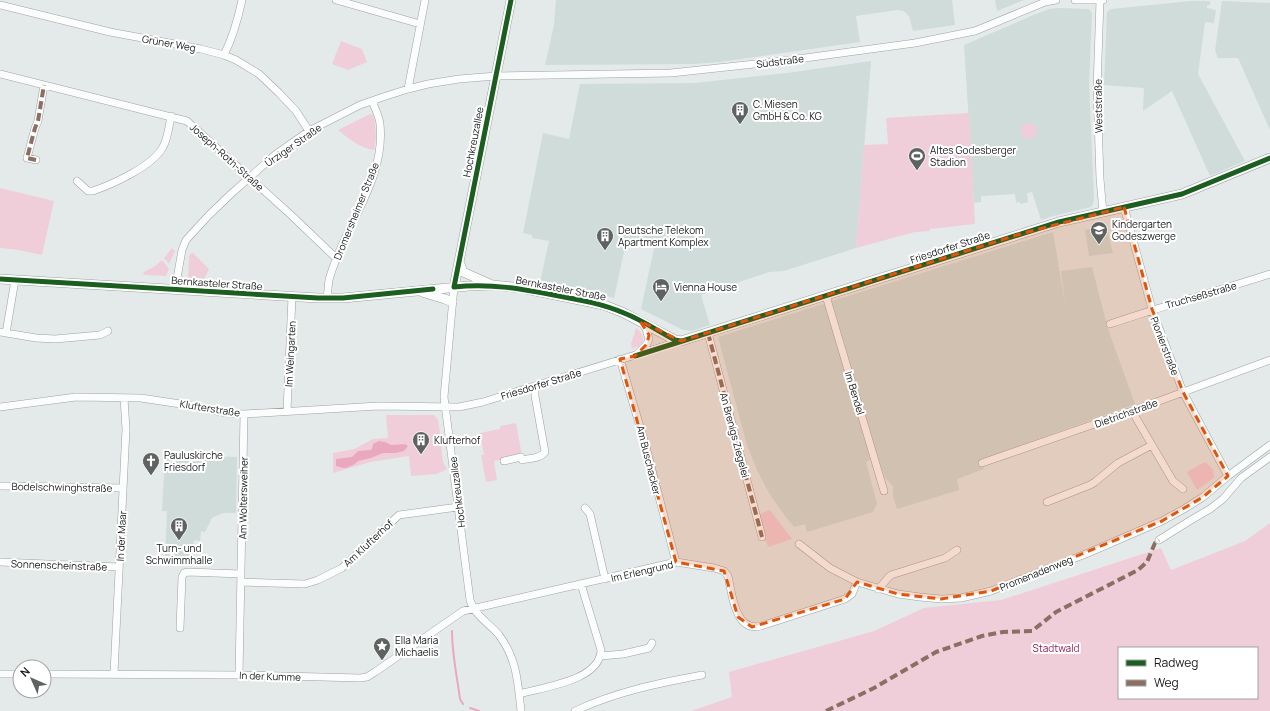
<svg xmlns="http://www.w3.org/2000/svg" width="1270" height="711" font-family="Manrope,sans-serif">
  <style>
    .built { fill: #cfdcda }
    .green { fill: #f0ced9; fill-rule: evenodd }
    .water { fill: #eaa8be }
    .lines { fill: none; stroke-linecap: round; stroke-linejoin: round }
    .stream { stroke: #eaa8be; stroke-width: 2 }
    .minor-casing { stroke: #9ea2a2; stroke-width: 8 }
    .tertiary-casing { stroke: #9ea2a2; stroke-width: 10 }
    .minor { stroke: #fbfcfc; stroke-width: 7 }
    .tertiary { stroke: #fbfcfc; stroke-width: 9 }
    .quiet { stroke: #8d6e63; stroke-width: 4; stroke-dasharray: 8 4; stroke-linecap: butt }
    .cycleway-casing { stroke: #fff; stroke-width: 8 }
    .cycleway { stroke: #1b5e20; stroke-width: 5 }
    .marked { fill: #de560d; fill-opacity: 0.2; stroke: #de560d; stroke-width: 3; stroke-dasharray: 8 5; stroke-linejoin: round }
    .labels { text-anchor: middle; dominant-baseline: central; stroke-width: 4; stroke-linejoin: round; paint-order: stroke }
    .street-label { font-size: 10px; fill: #161918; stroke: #fff }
    .poi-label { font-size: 10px; fill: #161918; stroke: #fff; text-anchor: start }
    .park-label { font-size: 10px; fill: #8f1f52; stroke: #fff }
  </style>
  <rect width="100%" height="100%" fill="#e4eae9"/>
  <path class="built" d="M556,0H952L955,25L913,31L909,16L904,11L897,10L856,16L860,42L720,62L694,64L545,65L554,25Z
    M995,0H1024L997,11Z
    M1191,1H1210V5H1207V8L1216,10L1214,23L1205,22L1198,74L1245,161L1210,176L1172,91L1143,111L1144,88L1104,85L1107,12L1111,9Z
    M1222,1L1270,3V130L1238,58H1218L1215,51Z
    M1059,8L1089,9L1092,13L1089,83L1094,198L1093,204L1091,207L1053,216L1041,220L1032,192L1027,193L1028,202L1021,204L1019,202L1016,203L1015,194L981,196V202L974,203L964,45L1031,16L1049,9Z
    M871,61L856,248L784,271L769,272L701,295L710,325L691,331L683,330L641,309L655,244L627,238L614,298L590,291L540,282L549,241L532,238V235L523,233L543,133L569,139L580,84L695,83L787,73Z
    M1106,225L1113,253L1089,256L1085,230Z
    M1053,232L1065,304L1061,271L1092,267L1108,329L1135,404L981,460L984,469L957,479L959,490L897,509L893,496V486L885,478L877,454L832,301Z
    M823,304L826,307L860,422L870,460L866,462L877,504L873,512L807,532L805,524L794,527L785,516L769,493L757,470L747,445L718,337Z
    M165,455L237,457L236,513H223L212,518L205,532L201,531L200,541L194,540L193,560L165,558L167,511H162Z"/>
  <path class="green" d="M341,41L362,49L367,62L348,70L332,64Z
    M969,113L975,224L930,229V231L915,232L856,248L864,145L888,144L886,118Z
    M370,114L373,115C376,127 377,138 374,150C360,148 349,139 338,130Z
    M1021 131a8 8 0 1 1 16 0a8 8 0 1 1-16 0Z
    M0,188L54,201L42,255L19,250L0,248Z
    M172,248L175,251L169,264L164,258Z
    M192,252L209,269L204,279L189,278L188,276L189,256Z
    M162,260L169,269L166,276L145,275L143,274L144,272L155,266Z
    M636,328C647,336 645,345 632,349L631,344Z
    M386,415H434L438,420L442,445L441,446L443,462L447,469L437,474L411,476L409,456L370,462L333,473V453L354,449L373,439L388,438Z
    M516,423L522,456L494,461L497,480L486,482L481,455H484L480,433L500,429V426Z
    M1205,462L1213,469L1214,478L1197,490L1187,472Z
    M770,510L792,539L768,547L759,514Z
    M1270,523V711H691L732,697L729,672L874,631L924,608L1001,600L1161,548L1171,570L1245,541ZM1119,648H1257V698H1119Z"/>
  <path class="water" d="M379,441L385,442L391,445L405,444L408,446L404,451L396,453H383L371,458L358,461L355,464L346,468H343L336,466V459L352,457L358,451L370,450L372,449L373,444Z"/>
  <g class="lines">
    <path class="stream" d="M452,631C452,654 457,676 460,699L463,704
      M470,708L479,711"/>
    <defs>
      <path id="minor" d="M336,0L420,24
        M1075,0H1103
        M1100,0L1097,89L1100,179L1103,212
        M0,5L110,32L201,49L224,55L236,60L259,74L279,93L296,111L309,131
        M224,55C233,37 238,19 242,0
        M0,74L187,121L291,215L337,259
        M408,89L425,0
        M36,160L27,158L35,128L38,121L44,85
        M77,181L88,191H93C113,184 153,166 163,147C168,138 169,126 171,116
        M1124,207L1152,309L1183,392L1228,476
        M454,287L444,397L470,600C474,615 490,624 499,635C517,659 518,683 521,711
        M175,290L182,250L186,240L209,215L232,193L276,154L309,131L360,105L383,97L408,89L428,84L459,79L496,76L671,73L783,61L915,43L975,31L1045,2L1056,0
        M826,296L884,491
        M327,298C328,292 328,286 329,280C343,227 386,181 380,124C379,116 375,108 372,101
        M1110,324C1163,306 1217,291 1270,274
        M0,332L36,338L55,339L100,335L108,331
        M6,333L15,280
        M708,333L762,537
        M638,353L647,344L649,339L646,329L642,323
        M620,359L646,447L676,562
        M0,407L76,397L141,398L187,405L226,413L244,414L378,406L459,407L483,402L681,341
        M287,411L292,297
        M1132,411L1173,481L1183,489
        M504,461L521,457L522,460C530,458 540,459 545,452L535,396V386
        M982,463L1132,411L1270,360
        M0,486L123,488
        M1047,502L1090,485L1095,482L1118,463L1152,445
        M585,508L590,514L605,579
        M1159,540L1191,520L1210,509L1223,499L1241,478L1270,457
        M799,544L830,568L857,582L898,594L920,597L941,599L961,598L991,591L1088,553L1162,521L1184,509L1203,497L1228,476L1270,445
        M0,562L119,567
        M241,582L305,584L318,580L342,568L399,515L458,507
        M878,589C883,585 886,579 891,575L945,558L957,550
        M180,628L182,577L184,573L188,572L241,574
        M601,656L623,654L649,648L652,643
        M114,673L126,429L124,398
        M0,674H20
        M44,674L239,675L360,678L367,677L375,672L463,611L676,562L714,568L724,571L728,576C732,594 735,633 761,626L845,599L852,594L857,582
        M239,675L244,414
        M519,694C543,687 600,681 601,650L581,584
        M575,711C615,692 659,683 702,675"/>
      <path id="tertiary" d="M459,262L463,272L490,284
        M0,279L318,298H343L469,286L493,285L521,288L604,305L624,313L675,340L681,341L1059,222L1182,194L1270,158
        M454,287L511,0
        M422,292L445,299L452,302"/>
    </defs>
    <use href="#minor" class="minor-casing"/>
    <use href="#tertiary" class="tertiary-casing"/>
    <use href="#minor" class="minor"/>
    <use href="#tertiary" class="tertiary"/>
    <path class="quiet" d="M36,160L27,158L35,128L38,121L44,85
      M708,333L762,537
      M826,711L874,688L936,652L982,636L1003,632L1032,631L1056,612L1138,570L1147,562L1155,543L1159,540"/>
    <defs>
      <path id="cycleway" d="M511,0L454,287C491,283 523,289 559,296C581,300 603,304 624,313C642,320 658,331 675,340L681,341
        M0,279L318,298H343L433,289
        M635,356L1059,222L1182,194L1270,158"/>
    </defs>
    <use href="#cycleway" class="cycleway-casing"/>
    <use href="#cycleway" class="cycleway"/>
  </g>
  <path class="marked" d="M1124,207L1152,309L1183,392L1228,476L1203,497L1162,521L991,591L941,599L898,594L857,582L845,599L752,627L738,617L724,571L676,562L620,359L635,356L647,344L649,335L640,321L681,341L1020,234Z"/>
  <defs>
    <symbol id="building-pin" viewBox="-11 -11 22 30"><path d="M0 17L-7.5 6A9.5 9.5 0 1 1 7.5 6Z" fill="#5e6261" stroke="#fff"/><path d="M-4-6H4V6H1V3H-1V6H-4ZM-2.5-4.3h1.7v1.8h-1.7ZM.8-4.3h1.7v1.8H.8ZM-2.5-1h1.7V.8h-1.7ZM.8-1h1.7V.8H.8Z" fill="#fff"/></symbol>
    <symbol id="stadium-pin" viewBox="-11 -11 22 30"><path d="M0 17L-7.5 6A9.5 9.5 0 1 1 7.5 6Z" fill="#5e6261" stroke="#fff"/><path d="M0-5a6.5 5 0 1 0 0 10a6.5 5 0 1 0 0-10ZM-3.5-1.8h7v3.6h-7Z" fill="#fff"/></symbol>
    <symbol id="school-pin" viewBox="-11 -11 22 30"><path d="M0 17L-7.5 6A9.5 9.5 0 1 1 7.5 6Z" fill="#5e6261" stroke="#fff"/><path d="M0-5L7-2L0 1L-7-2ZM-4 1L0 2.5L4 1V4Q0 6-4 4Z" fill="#fff"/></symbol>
    <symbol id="hotel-pin" viewBox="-11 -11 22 30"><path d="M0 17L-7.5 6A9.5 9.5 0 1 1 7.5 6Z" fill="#5e6261" stroke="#fff"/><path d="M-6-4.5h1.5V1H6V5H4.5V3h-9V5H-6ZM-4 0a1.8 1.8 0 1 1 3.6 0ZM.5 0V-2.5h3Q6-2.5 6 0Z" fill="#fff"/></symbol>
    <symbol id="church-pin" viewBox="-11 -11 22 30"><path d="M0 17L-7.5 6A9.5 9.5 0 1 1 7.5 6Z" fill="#5e6261" stroke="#fff"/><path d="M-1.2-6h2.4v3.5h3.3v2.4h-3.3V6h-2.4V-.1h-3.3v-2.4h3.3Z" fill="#fff"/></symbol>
    <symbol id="sight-pin" viewBox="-11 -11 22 30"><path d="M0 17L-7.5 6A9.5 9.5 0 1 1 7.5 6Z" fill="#5e6261" stroke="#fff"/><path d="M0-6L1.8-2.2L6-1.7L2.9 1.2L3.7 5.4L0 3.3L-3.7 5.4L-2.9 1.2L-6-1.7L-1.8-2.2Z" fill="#fff"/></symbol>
  </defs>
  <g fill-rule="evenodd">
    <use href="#building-pin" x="730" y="100" width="20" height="27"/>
    <use href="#stadium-pin" x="907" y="146" width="20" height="27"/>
    <use href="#school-pin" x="1089" y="220" width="20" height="27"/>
    <use href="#building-pin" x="595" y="226" width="20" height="27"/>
    <use href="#hotel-pin" x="651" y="277" width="20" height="27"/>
    <use href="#building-pin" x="411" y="430" width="20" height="27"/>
    <use href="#church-pin" x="141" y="451" width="20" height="27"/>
    <use href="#building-pin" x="169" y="516" width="20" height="27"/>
    <use href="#sight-pin" x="372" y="636" width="20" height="27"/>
  </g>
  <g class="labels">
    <g class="street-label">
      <text transform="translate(169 43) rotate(10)">Grüner Weg</text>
      <text transform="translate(780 61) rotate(-7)">Südstraße</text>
      <text transform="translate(1098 106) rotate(-91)">Weststraße</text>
      <text transform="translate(473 142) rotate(-79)">Hochkreuzallee</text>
      <text transform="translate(293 145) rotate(-35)">Ürziger Straße</text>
      <text transform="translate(227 157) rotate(42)">Joseph-Roth-Straße</text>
      <text transform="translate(356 211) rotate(-68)">Dromersheimer Straße</text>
      <text transform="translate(950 247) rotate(-18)">Friesdorfer Straße</text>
      <text transform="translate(217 283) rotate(4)">Bernkasteler Straße</text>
      <text transform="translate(561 288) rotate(11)">Bernkasteler Straße</text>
      <text transform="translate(1201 295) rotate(-16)">Truchseßstraße</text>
      <text transform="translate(1165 346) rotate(69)">Pionierstraße</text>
      <text transform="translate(290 354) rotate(-87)">Im Weingarten</text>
      <text transform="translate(541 384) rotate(-17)">Friesdorfer Straße</text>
      <text transform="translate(855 393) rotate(73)">Im Bendel</text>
      <text transform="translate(210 408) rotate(9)">Klufterstraße</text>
      <text transform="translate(1126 413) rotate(-20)">Dietrichstraße</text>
      <text transform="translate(735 435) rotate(75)">An Brenigs Ziegelei</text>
      <text transform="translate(649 460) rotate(76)">Am Buschacker</text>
      <text transform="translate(62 487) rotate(1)">Bodelschwinghstraße</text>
      <text transform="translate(457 492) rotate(-97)">Hochkreuzallee</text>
      <text transform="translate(243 498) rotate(-89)">Am Woltersweiher</text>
      <text transform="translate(121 536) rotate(-87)">In der Maar</text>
      <text transform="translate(368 543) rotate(-43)">Am Klufterhof</text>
      <text transform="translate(59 565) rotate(2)">Sonnenscheinstraße</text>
      <text transform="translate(642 571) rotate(-13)">Im Erlengrund</text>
      <text transform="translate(1036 573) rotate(-22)">Promenadenweg</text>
      <text transform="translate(270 676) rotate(2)">In der Kumme</text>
    </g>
    <g class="poi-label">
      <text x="753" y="104">C. Miesen<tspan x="753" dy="12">GmbH &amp; Co. KG</tspan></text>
      <text x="930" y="150">Altes Godesberger<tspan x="930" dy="12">Stadion</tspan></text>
      <text x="1112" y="224">Kindergarten<tspan x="1112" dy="12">Godeszwerge</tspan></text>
      <text x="618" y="230">Deutsche Telekom<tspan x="618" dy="12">Apartment Komplex</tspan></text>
      <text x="674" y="287">Vienna House</text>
      <text x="434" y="440">Klufterhof</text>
      <text x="164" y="455">Pauluskirche<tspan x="164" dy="12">Friesdorf</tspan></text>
      <text x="179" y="548" text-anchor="middle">Turn- und<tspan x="179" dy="12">Schwimmhalle</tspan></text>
      <text x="395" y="640">Ella Maria<tspan x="395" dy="12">Michaelis</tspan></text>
    </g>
    <g class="park-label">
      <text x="1056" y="648">Stadtwald</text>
    </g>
  </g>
  <rect x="1118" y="647" width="140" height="52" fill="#ffffff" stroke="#a2a3a3"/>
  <rect x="1126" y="660" width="20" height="6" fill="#1b5e20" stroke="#a2a3a3"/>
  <text x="1154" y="667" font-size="12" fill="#161918">Radweg</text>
  <rect x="1126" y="680" width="20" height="6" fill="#8d6e63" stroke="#a2a3a3"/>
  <text x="1154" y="687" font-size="12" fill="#161918">Weg</text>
  <g transform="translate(32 679) rotate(315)"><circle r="19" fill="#ffffff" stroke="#a2a3a3"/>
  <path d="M0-3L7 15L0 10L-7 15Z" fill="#5e6261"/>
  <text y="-6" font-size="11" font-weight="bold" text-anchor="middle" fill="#161918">N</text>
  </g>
</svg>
